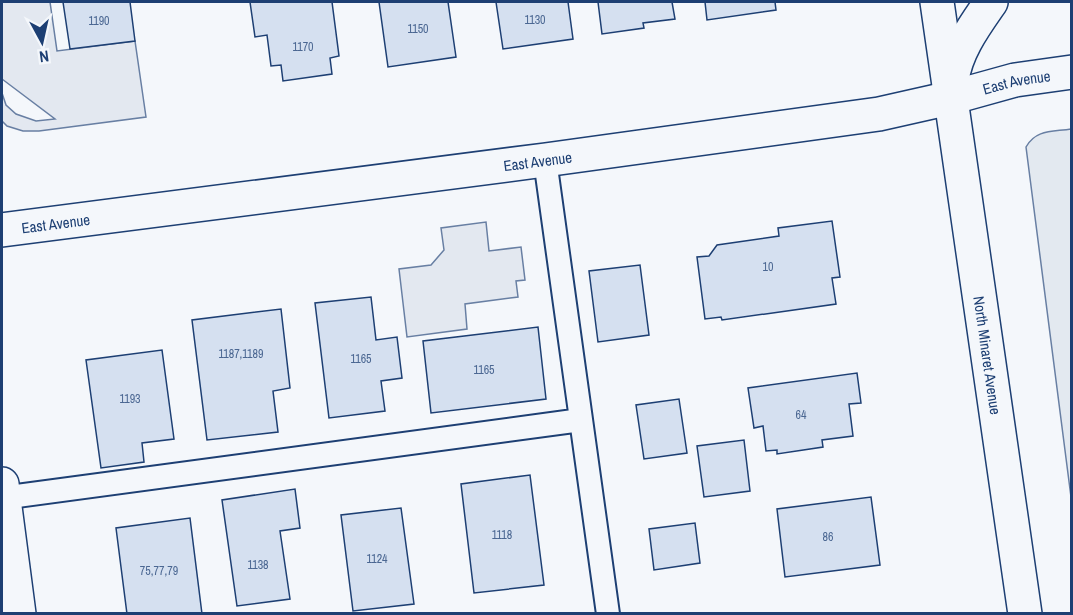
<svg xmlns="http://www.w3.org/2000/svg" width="1073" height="615" font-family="'Archivo Narrow',sans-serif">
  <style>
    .green { fill: #e3e9f0; stroke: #687fa3; stroke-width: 1.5 }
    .parking { fill: #e3e8f0; stroke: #687fa3; stroke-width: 1.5 }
    .building { fill: #d5e0f0; stroke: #1d3f73; stroke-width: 1.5 }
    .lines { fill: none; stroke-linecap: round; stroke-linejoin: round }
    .service-casing { stroke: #1d3f73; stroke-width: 26 }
    .minor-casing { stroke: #1d3f73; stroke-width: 36 }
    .primary-casing { stroke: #1d3f73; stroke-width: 36 }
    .service { stroke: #f4f7fb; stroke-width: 22 }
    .minor { stroke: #f4f7fb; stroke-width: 33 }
    .primary { stroke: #f4f7fb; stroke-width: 33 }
    .labels { text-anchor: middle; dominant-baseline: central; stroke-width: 4.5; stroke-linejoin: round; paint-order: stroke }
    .number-label { font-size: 12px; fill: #4b6792 }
    .street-label { font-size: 15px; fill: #1d3f73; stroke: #f4f7fb }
  </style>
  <rect width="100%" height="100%" fill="#f4f7fb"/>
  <path class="green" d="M1071,129H1072L1071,497L1026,147C1036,129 1053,132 1071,129Z"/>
  <path class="parking" d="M2,2H50L57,51L135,41L146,117L39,131H23L7,126L2,121V93L6,105L16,114L36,121L55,119L2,79Z
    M486,222L489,251L521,247L525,280L516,281L518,297L465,304L467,329L407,337L399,269L431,265L444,250L441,228Z"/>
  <path class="building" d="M63,2H130L135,41L70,49Z
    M250,2H332L339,56L330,58L332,74L283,81L281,65L271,66L267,35L255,37Z
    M379,2H448L456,57L388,67Z
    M496,2H568L573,39L503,49Z
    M598,2H672L675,19L643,23L644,28L602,34Z
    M705,2H775L776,10L707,20Z
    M832,221L840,277L832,278L836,304L722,320L721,317L705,319L697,257L709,256L717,245L779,236L778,228Z
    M640,265L649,335L598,342L589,271Z
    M371,297L376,340L397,337L402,378L381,381L385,411L329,418L315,303Z
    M281,309L290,388L273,391L278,432L207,440L192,320Z
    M538,327L546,399L431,413L423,341Z
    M162,350L174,439L142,443L144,462L101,468L86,360Z
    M857,373L861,403L849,404L853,436L822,440L823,447L777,454V450L766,451L763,426L754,428L748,388Z
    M679,399L687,453L644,459L636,405Z
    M744,440L750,491L704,497L697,446Z
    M530,475L544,585L474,593L461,484Z
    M295,489L300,528L280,531L290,599L237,606L222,500Z
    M871,497L880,565L785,577L777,509Z
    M401,508L414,604L353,611L341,515Z
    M190,518L202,614H127L116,528Z
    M695,523L700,563L654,570L649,529Z"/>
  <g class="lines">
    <defs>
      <path id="service" d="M545,160L608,614
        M2,498L581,420"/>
      <g id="minor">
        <path id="s1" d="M937,2L1025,614"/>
        <path d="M952,81C955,52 975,25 991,2"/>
        <path d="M2,484L19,614"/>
      </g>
      <g id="primary">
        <path id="s2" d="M2,230L545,160L879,114L950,98L1015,80L1072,72"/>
      </g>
    </defs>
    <use href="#service" class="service-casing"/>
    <use href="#minor" class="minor-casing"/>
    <use href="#primary" class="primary-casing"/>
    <use href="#service" class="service"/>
    <use href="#minor" class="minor"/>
    <use href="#primary" class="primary"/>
  </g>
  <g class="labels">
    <g class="number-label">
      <text x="535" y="20">1130</text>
      <text x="99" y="21">1190</text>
      <text x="418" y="29">1150</text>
      <text x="303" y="47">1170</text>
      <text x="768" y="267">10</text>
      <text x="241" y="354">1187,1189</text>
      <text x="361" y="359">1165</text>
      <text x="484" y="370">1165</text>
      <text x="130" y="399">1193</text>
      <text x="801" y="415">64</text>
      <text x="502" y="535">1118</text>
      <text x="828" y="537">86</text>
      <text x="377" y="559">1124</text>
      <text x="258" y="565">1138</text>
      <text x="159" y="571">75,77,79</text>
    </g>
    <g class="street-label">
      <text stroke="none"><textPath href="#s2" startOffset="1026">East Avenue</textPath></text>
      <text stroke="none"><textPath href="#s2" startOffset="540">East Avenue</textPath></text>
      <text stroke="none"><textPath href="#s2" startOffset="54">East Avenue</textPath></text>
      <text stroke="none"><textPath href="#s1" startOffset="357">North Minaret Avenue</textPath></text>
    </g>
  </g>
  <rect width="1073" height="615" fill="none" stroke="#1d3f73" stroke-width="6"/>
  <g transform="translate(42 42) rotate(172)" stroke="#f4f7fb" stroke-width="4.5" paint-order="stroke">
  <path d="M0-4.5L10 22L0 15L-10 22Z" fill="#1d3f73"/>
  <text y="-9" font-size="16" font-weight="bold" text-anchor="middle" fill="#1d3f73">N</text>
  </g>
</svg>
